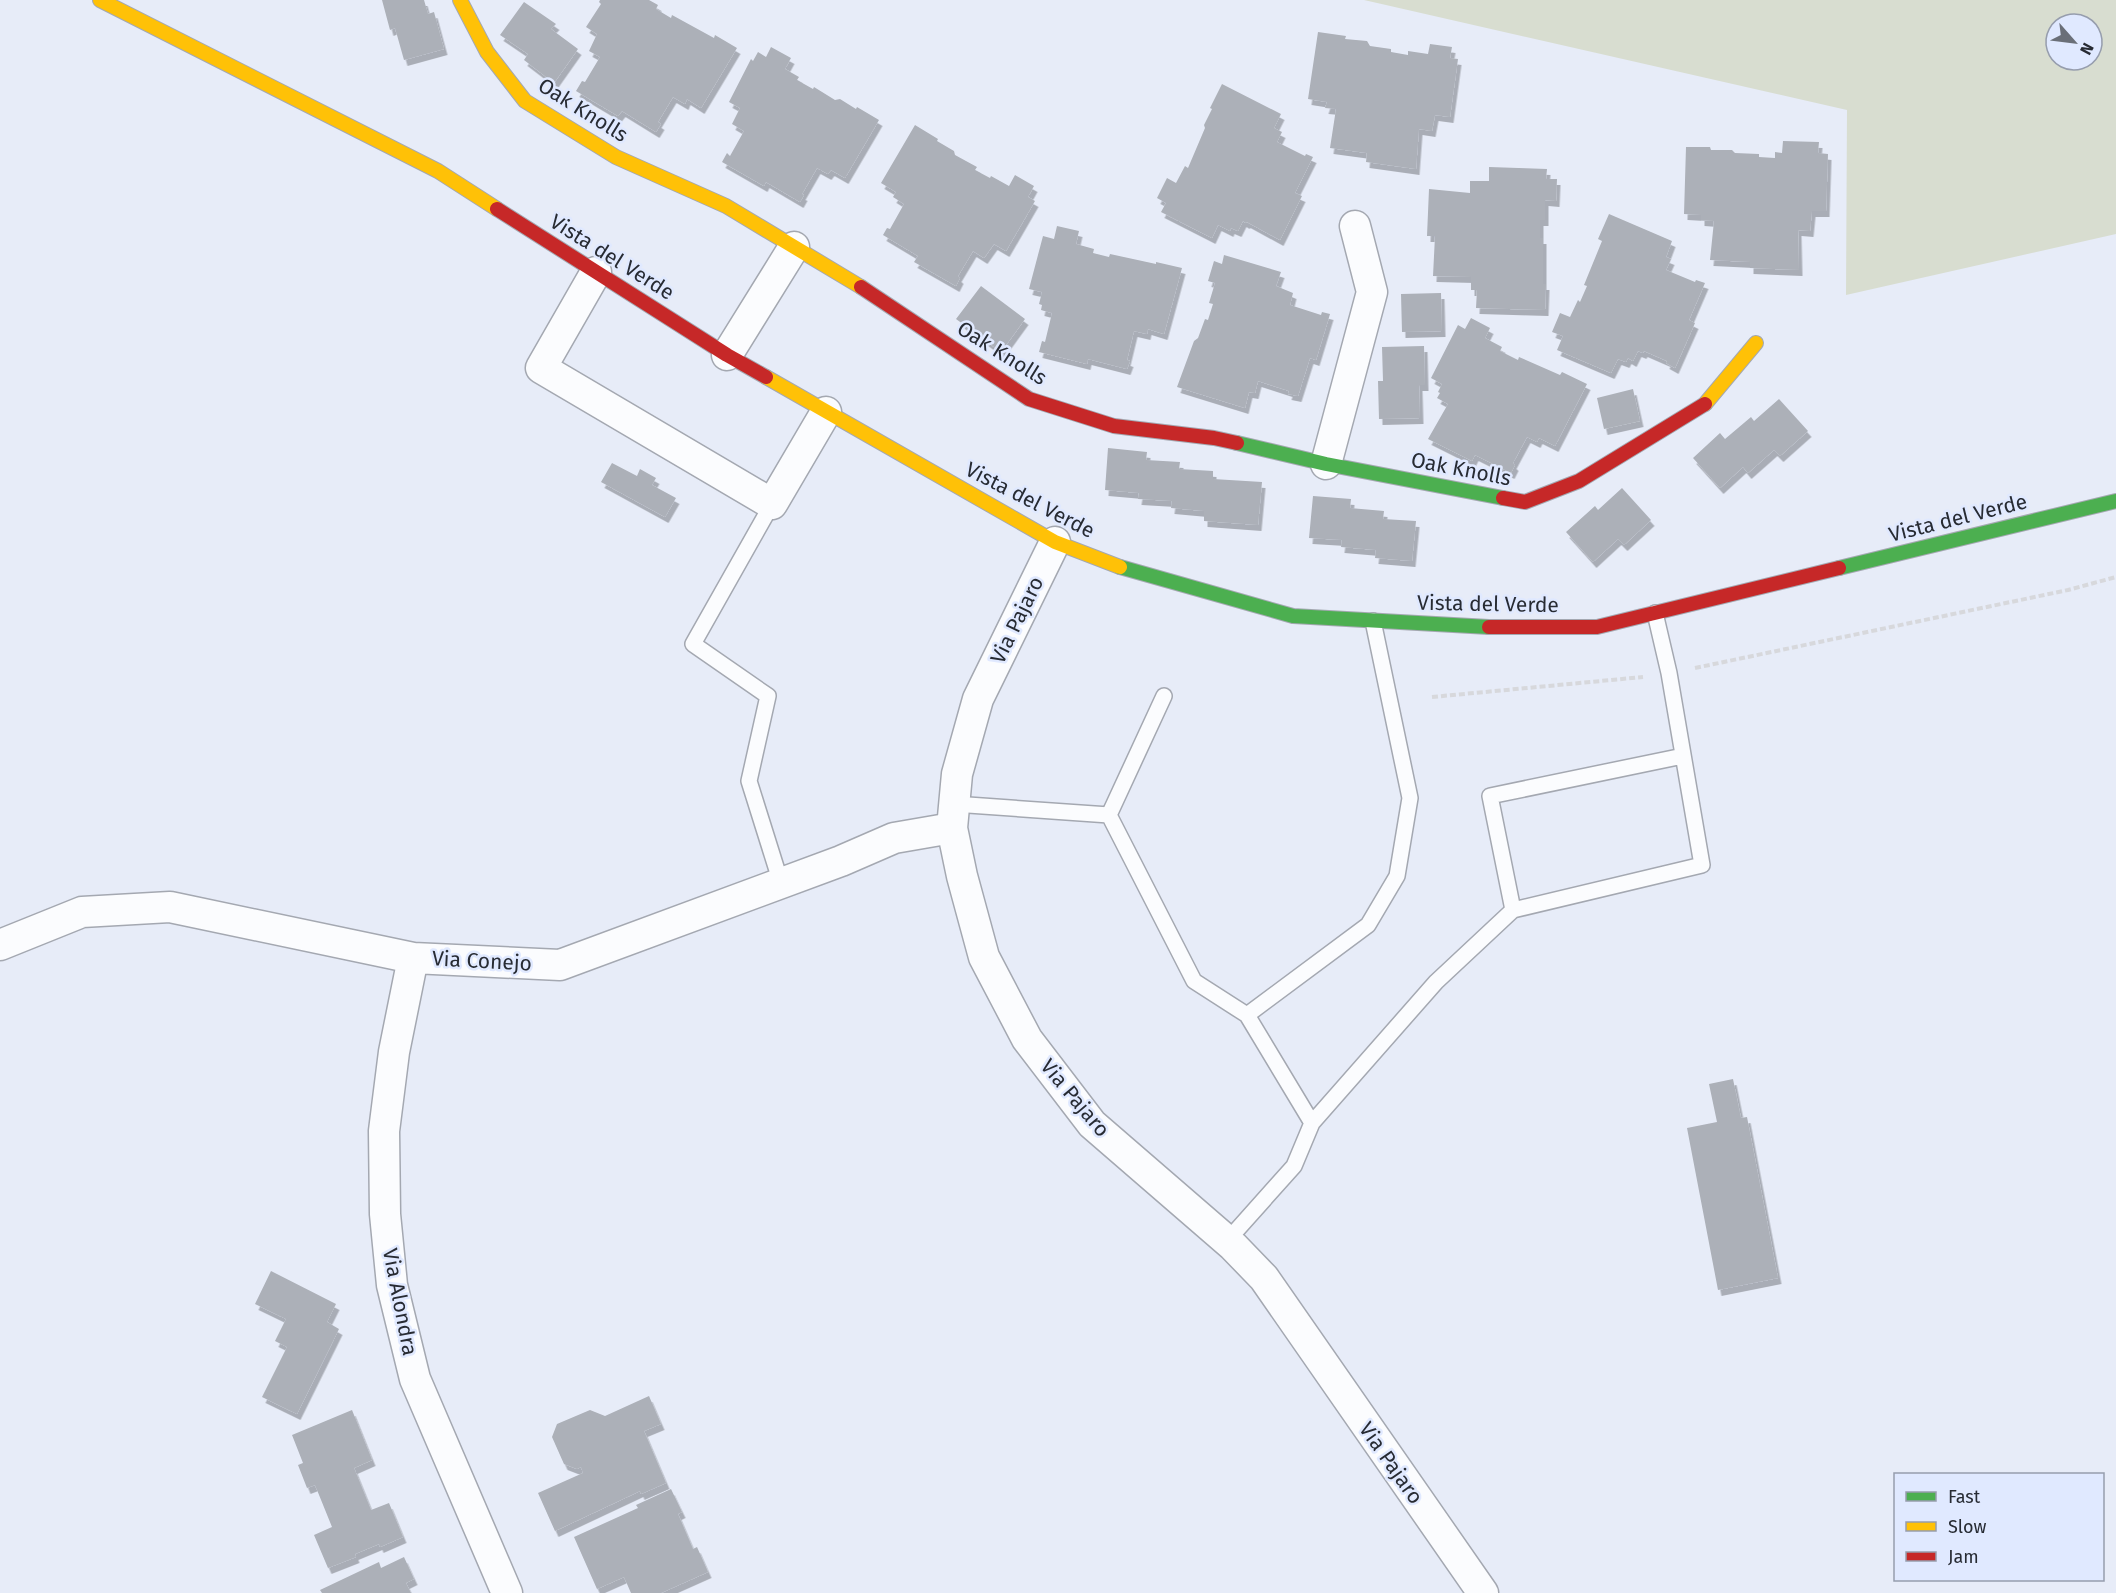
<svg xmlns="http://www.w3.org/2000/svg" width="2116" height="1593" font-family="'Fira Sans',sans-serif">
  <style>
    .green { fill: #d8ddd0; fill-rule: evenodd }
    .building { fill: #acb0b8; filter: url(#shadow) }
    .lines { fill: none; stroke-linecap: round; stroke-linejoin: round }
    .lane-casing { stroke: #a4a8b1; stroke-width: 18 }
    .street-casing { stroke: #a4a8b1; stroke-width: 33 }
    .fast-casing { stroke: #a4a8b1; stroke-width: 16 }
    .slow-casing { stroke: #a4a8b1; stroke-width: 16 }
    .jam-casing { stroke: #a4a8b1; stroke-width: 16 }
    .path { stroke: #d7d8dc; stroke-width: 4; stroke-dasharray: 6 3; stroke-linecap: butt }
    .lane { stroke: #fbfcfe; stroke-width: 15 }
    .street { stroke: #fbfcfe; stroke-width: 30 }
    .fast { stroke: #4caf50; stroke-width: 14 }
    .slow { stroke: #ffc107; stroke-width: 14 }
    .jam { stroke: #c62828; stroke-width: 14 }
    .labels { text-anchor: middle; dominant-baseline: central; stroke-width: 5; stroke-linejoin: round; paint-order: stroke }
    .street-label { font-size: 21px; fill: #272b33; stroke: #e0e9ff }
  </style>
  <defs>
    <filter id="shadow"><feDropShadow dx="3.5" dy="6" stdDeviation="0" flood-color="#0004"/></filter>
  </defs>
  <rect width="100%" height="100%" fill="#e7ecf8"/>
  <path class="green" d="M1364,0H2116V234L1846,295L1847,110ZM2056,24H2092V60H2056Z"/>
  <path class="building" d="M382,0H424L428,14L434,12L444,49L404,60L395,28L390,30Z
    M600,0H649L658,5L656,9L671,18L672,15L714,38L715,35L737,48L701,108L687,99L685,104L673,97L658,122L661,124L656,132L622,111L618,116L576,91L582,81L585,82L600,57L589,51L597,34L586,27L601,4L599,2Z
    M524,2L556,24L551,29L578,49L554,83L524,60L528,54L500,35Z
    M1318,32L1346,36L1345,39L1367,41L1370,46L1391,49V52L1408,55V51L1428,54L1430,44L1452,47L1450,58L1458,59L1450,117L1435,115L1432,131L1419,129L1416,169L1366,162L1367,153L1330,148L1336,109L1325,108L1327,102L1308,99Z
    M771,47L791,58L785,69L799,77L797,80L813,89L814,87L835,100L840,99L856,109L857,107L879,120L845,178L831,170L828,174L817,168L802,194L804,195L800,202L766,182L764,186L722,162L727,153L730,156L744,131L732,124L740,108L729,102L751,59L753,61L758,52L766,57Z
    M1222,84L1281,114L1274,128L1282,132L1277,142L1305,156L1306,154L1313,157L1295,193L1302,196L1280,240L1247,222L1246,223L1243,221L1238,231L1231,228L1230,231L1218,225L1212,238L1161,212L1166,203L1157,198L1167,178L1176,183L1185,166L1188,168L1205,128L1204,125L1212,109L1210,108Z
    M915,125L938,139L937,141L954,151L955,155L977,167L975,170L990,178L991,176L1009,186L1015,175L1034,186L1028,197L1035,201L1006,251L994,244L984,258L973,251L958,276L960,278L956,286L914,262L918,256L883,235L887,228L890,229L904,204L893,197L896,192L881,183Z
    M1783,141L1819,142L1818,153L1828,154L1826,211H1812L1810,231L1798,230L1799,270L1750,268V262L1710,260L1714,221L1701,220V215L1684,214L1686,147H1710L1711,150H1732L1735,153L1759,154V157L1775,158V152L1782,153Z
    M1489,167L1547,169L1546,179H1557L1556,201L1545,200V220H1540V238H1543V284H1546L1545,310L1476,308L1477,290H1471V277L1433,276L1435,236H1427L1429,189L1470,193V181H1489Z
    M1609,214L1672,241L1666,257L1671,259L1666,270L1695,282L1696,280L1705,283L1689,320L1695,323L1675,368L1666,363L1667,361L1644,351L1643,353L1638,351L1633,361L1628,358L1626,362L1618,359L1611,373L1557,350L1563,336L1552,332L1560,313L1570,317L1578,300L1580,302L1587,286L1584,285L1602,241L1598,239Z
    M1057,226L1079,231L1076,244L1094,249L1093,253L1109,257L1110,254L1156,264V262L1182,268L1164,334L1148,329L1147,334L1134,331L1127,360L1130,361L1127,369L1088,359L1087,364L1039,352L1042,341L1045,342L1052,313L1041,310L1042,305L1039,304L1042,292L1029,289L1043,236L1054,239Z
    M1224,255L1281,272L1276,286L1293,293L1290,305L1321,315L1322,312L1330,314L1316,360L1310,358L1298,396L1288,394L1289,391L1258,381L1255,393L1249,392L1245,408L1177,387L1194,341L1198,338L1205,319L1208,320L1213,304L1209,303L1215,283L1208,281L1214,261L1222,264Z
    M981,286L1025,319L1001,352L956,319Z
    M1441,293L1442,331L1402,332L1401,294Z
    M1471,318L1490,328L1485,338L1502,347L1500,351L1518,360L1519,357L1560,375L1562,372L1587,384L1555,446L1539,438L1537,442L1527,437L1513,463L1515,465L1511,473L1475,455L1472,461L1428,439L1448,404L1437,398L1440,393L1438,392L1442,384L1431,378L1458,325L1465,329Z
    M1424,346L1425,385H1419L1420,418L1379,419L1378,381H1383L1382,347Z
    M1633,389L1640,421L1604,429L1597,398Z
    M1779,399L1808,431L1780,456L1774,450L1748,473L1743,467L1720,488L1693,458L1720,433L1725,439L1751,417L1754,421Z
    M1108,448L1147,452L1146,460L1180,462L1179,469L1213,471V479L1262,482L1258,525L1204,521V511L1171,508L1172,501L1138,499L1139,493L1105,490Z
    M612,463L637,476L640,469L656,478L652,485L676,498L665,517L601,482Z
    M1622,488L1651,520L1624,545L1618,539L1593,562L1566,532L1595,506L1598,510Z
    M1313,496L1351,499L1350,508L1384,511L1383,519L1416,521L1412,561L1375,558L1376,550L1341,547L1342,540L1309,538Z
    M1733,1079L1741,1118L1747,1117L1778,1278L1718,1290L1687,1128L1717,1122L1709,1084Z
    M271,1271L336,1304L327,1322L339,1329L297,1414L262,1397L287,1347L275,1341L286,1319L255,1304Z
    M649,1396L661,1424L644,1431L666,1483L641,1494L640,1491L555,1531L538,1493L583,1473L581,1467L577,1469L564,1464L552,1437L557,1424L590,1410L605,1416Z
    M352,1410L372,1460L354,1468L371,1510L389,1503L403,1537L380,1547L379,1544L355,1554L356,1557L328,1568L314,1535L332,1527L315,1485L307,1488L298,1465L303,1463L292,1435Z
    M671,1489L682,1512L678,1514L693,1549L697,1547L708,1572L661,1593H631L624,1577L597,1589L574,1537L638,1508L636,1505Z
    M404,1557L414,1579L406,1583L411,1593H322L320,1590L379,1562L381,1568Z"/>
  <g class="lines">
    <defs>
      <path id="lane" d="M772,504L693,644L768,696L749,781L781,883
        M954,804L1109,815L1194,981L1247,1015L1312,1123L1294,1166L1227,1241
        M1109,815L1164,696
        M1513,910L1490,796L1683,756
        M1247,1015L1368,925L1397,876L1410,798L1373,621
        M1312,1123L1436,982L1513,910L1702,865L1669,673L1655,613"/>
      <path id="street" d="M596,272L541,368L772,504L826,412
        M727,355L794,247
        M1326,464L1372,292L1355,226
        M1055,542L978,699L957,774L952,828L962,876L984,957L1027,1039L1092,1124L1233,1246L1264,1278L1483,1593
        M0,945L82,912L170,907L413,958L560,965L841,861L894,838L952,828
        M413,958L394,1052L384,1131L385,1214L392,1285L415,1379L507,1593"/>
      <path id="fast" d="M1237,443L1326,464L1503,498
        M1120,567L1293,616L1489,627
        M1839,568L2116,501"/>
      <path id="slow" d="M100,0L438,171L497,209
        M460,0L487,52L525,101L616,157L726,206L861,287
        M766,377L1055,542L1120,567
        M1705,404L1756,343"/>
      <path id="jam" d="M497,209L727,355L766,377
        M861,287L1029,399L1114,426L1214,438L1237,443
        M1503,498L1525,502L1579,481L1705,404
        M1489,627H1597L1839,568"/>
    </defs>
    <use href="#lane" class="lane-casing"/>
    <use href="#street" class="street-casing"/>
    <use href="#fast" class="fast-casing"/>
    <use href="#slow" class="slow-casing"/>
    <use href="#jam" class="jam-casing"/>
    <path class="path" d="M1695,668L2068,590L2116,577
      M1432,697L1643,677"/>
    <use href="#lane" class="lane"/>
    <use href="#street" class="street"/>
    <use href="#fast" class="fast"/>
    <use href="#slow" class="slow"/>
    <use href="#jam" class="jam"/>
  </g>
  <g class="labels">
    <g class="street-label">
      <text transform="translate(583 110) rotate(32)">Oak Knolls</text>
      <text transform="translate(612 257) rotate(32)">Vista del Verde</text>
      <text transform="translate(1002 353) rotate(32)">Oak Knolls</text>
      <text transform="translate(1461 469) rotate(11)">Oak Knolls</text>
      <text transform="translate(1030 500) rotate(27)">Vista del Verde</text>
      <text transform="translate(1958 518) rotate(-14)">Vista del Verde</text>
      <text transform="translate(1488 604) rotate(1)">Vista del Verde</text>
      <text transform="translate(1017 620) rotate(-64)">Via Pajaro</text>
      <text transform="translate(482 961) rotate(3)">Via Conejo</text>
      <text transform="translate(1075 1098) rotate(50)">Via Pajaro</text>
      <text transform="translate(400 1302) rotate(79)">Via Alondra</text>
      <text transform="translate(1391 1463) rotate(55)">Via Pajaro</text>
    </g>
  </g>
  <rect x="1894" y="1473" width="210" height="108" fill="#e0e9ff" stroke="#969dad" stroke-width="1.5"/>
  <rect x="1906" y="1492" width="30" height="9" fill="#4caf50" stroke="#969dad" stroke-width="1.5"/>
  <text x="1948" y="1503" font-size="18" fill="#272b33">Fast</text>
  <rect x="1906" y="1522" width="30" height="9" fill="#ffc107" stroke="#969dad" stroke-width="1.5"/>
  <text x="1948" y="1533" font-size="18" fill="#272b33">Slow</text>
  <rect x="1906" y="1552" width="30" height="9" fill="#c62828" stroke="#969dad" stroke-width="1.5"/>
  <text x="1948" y="1563" font-size="18" fill="#272b33">Jam</text>
  <g transform="translate(2074 42) rotate(118)"><circle r="28" fill="#e0e9ff" stroke="#969dad" stroke-width="1.5"/>
  <path d="M0-4.5L10 22L0 15L-10 22Z" fill="#6a6f78"/>
  <text y="-9" font-size="16" font-weight="bold" text-anchor="middle" fill="#272b33">N</text>
  </g>
</svg>
